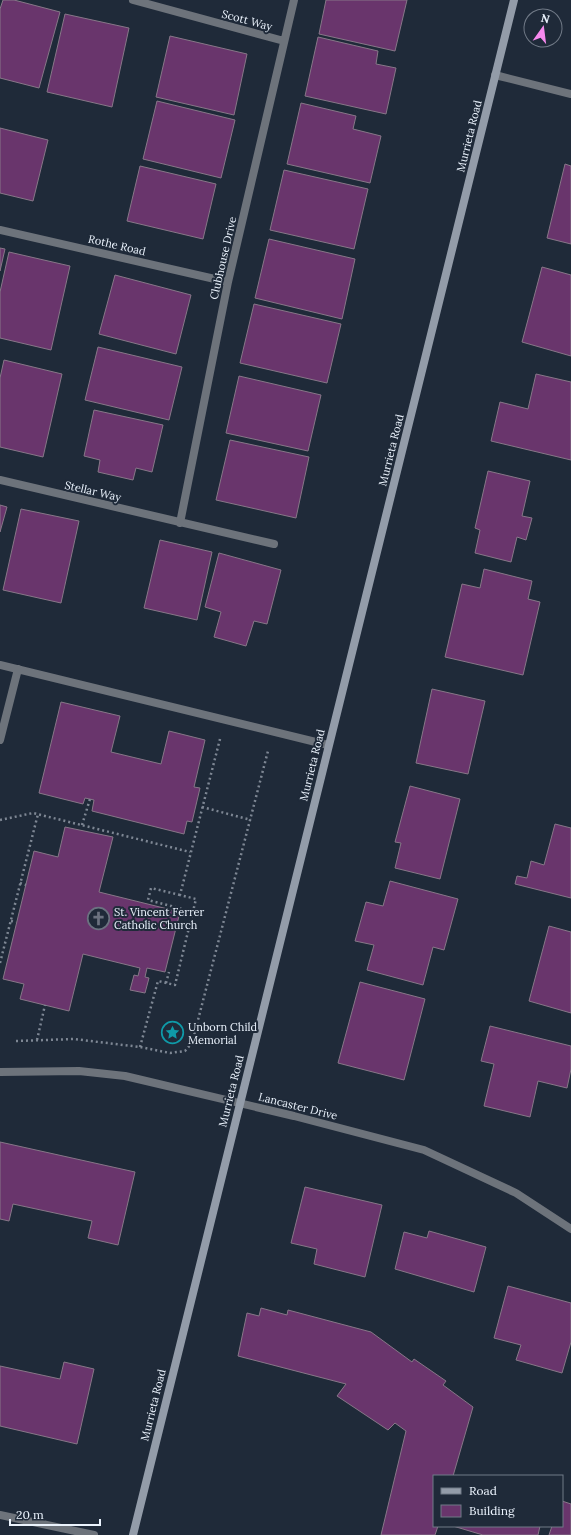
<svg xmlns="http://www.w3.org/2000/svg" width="571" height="1535" font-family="Lora,serif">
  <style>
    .building { fill: #69356c; stroke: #877788 }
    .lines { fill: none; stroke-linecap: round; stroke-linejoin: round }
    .path { stroke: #7e8794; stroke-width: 2.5; stroke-dasharray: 2 3; stroke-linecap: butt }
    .service { stroke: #6d737b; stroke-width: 8 }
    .minor { stroke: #6d737b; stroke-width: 8 }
    .tertiary { stroke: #6d737b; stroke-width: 8 }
    .secondary { stroke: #939ca9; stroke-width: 8 }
    .labels { text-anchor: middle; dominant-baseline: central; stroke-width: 4; stroke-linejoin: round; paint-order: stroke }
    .street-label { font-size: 11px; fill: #ebf3fd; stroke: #1f2a39 }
    .poi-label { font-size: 11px; fill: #ebf3fd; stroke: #1f2a39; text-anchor: start }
  </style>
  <rect width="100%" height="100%" fill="#1f2a39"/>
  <path class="building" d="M3,0H14L60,12L39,88L0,78V9Z
    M326,0H407L395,51L319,34Z
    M65,14L129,28L112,107L47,92Z
    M170,36L247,54L234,115L156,97Z
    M318,37L378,51L376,64L396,68L386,114L305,96Z
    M157,101L235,120L221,178L143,159Z
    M301,103L356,116L353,129L381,136L370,183L287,164Z
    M0,128L48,140L33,201L0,193Z
    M565,164L571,166V244L547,238Z
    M140,166L216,184L203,239L127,221Z
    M284,170L368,189L354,249L270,230Z
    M269,239L355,259L342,319L255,298Z
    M0,248L5,249L0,271Z
    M9,252L70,266L51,350L0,338V292Z
    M542,267L571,275V356L522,342Z
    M115,275L191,295L176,354L99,334Z
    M254,304L341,324L327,383L240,363Z
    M98,347L182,367L169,420L85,400Z
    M4,360L62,374L43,457L0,447V378Z
    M536,374L571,382V460L491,441L500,402L528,409Z
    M239,376L321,395L308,451L226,433Z
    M94,410L163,425L152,472L136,468L133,480L98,472L100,460L84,456Z
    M230,440L309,457L296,518L216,500Z
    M488,471L530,481L522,516L532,518L526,540L517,537L511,562L475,553L480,530L475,528Z
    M0,505L7,507L0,532Z
    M21,509L79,521L61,603L3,590Z
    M160,540L212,552L197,620L144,608Z
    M219,553L281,570L267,624L254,621L246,646L214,637L221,612L205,607Z
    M484,569L532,581L528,599L540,602L523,675L445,657L462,584L480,588Z
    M432,689L485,701L468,774L416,763Z
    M61,702L120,716L111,752L161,764L169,731L205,740L194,787L200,788L192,822L187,821L184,834L92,811L94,800L85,798L83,804L39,793Z
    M410,786L460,799L440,879L395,868L401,843L395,842Z
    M555,824L571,828V898L515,884L517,876L527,878L531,861L544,865Z
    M65,827L113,837L99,892L180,912L165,972L147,968L145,977L149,978L145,993L130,990L134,975L138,976L140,968L83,954L69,1011L20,999L24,984L3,979L34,851L58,857Z
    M390,881L458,899L444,950L433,947L423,985L367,970L374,945L355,941L366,902L383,906Z
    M549,926L571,932V1013L529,1001Z
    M360,982L425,999L404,1080L338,1063Z
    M490,1026L571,1046V1069L567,1088L538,1081L530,1117L484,1106L494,1064L481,1061Z
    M0,1142L135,1172L118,1245L88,1238L92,1221L13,1204L9,1221L0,1219Z
    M305,1187L382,1205L365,1277L314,1264L317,1249L291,1243Z
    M429,1231L486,1247L474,1292L395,1269L404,1232L427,1238Z
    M508,1286L571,1303V1342L562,1373L516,1360L521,1345L494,1338Z
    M261,1308L287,1315L288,1310L371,1332L412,1362L414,1359L446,1381L443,1385L473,1407L453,1476H434V1526H438L435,1535H381L406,1431L395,1423L388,1430L337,1396L346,1384L238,1356L247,1313L259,1316Z
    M64,1362L94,1369L77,1444L0,1426V1366L60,1379Z
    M562,1501L571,1504V1535H549L552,1526H562Z
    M453,1526H540L538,1535H483Z"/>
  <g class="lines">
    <path class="path" d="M202,807L251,820
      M0,820L33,813L190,852
      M82,825L90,799
      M20,883L26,885
      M180,895L151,888L148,900L186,910L185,914
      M11,921L16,922
      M0,963L38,814
      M166,983L169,972
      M37,1040L45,1005
      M16,1041L74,1039L140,1047L170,1053L185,1051L192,1043L268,751
      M140,1047L158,981L175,985L196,899L180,895L220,739"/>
    <path class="service" d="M133,0L284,41
      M0,230L228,282
      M0,480L274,544
      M180,523L228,282L294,0
      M0,665L328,745
      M0,740L18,669"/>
    <path class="minor" d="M495,75L571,94
      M0,1072L79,1071L125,1076L294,1116L424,1150L516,1193L571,1229"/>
    <path class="tertiary" d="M0,1515L94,1535"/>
    <path class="secondary" d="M133,1535L514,0"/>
  </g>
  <defs>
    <symbol id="church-ring" viewBox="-11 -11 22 22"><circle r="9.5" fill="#1f2a39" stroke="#6b7280" stroke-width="1.5"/><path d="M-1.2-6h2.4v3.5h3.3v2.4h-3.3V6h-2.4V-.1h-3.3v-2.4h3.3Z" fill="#6b7280"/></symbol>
    <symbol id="sight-ring" viewBox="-11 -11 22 22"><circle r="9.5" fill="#1f2a39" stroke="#0f9aa8" stroke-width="1.5"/><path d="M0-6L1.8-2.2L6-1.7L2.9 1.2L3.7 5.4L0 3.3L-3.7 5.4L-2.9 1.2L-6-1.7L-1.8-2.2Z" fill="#0f9aa8"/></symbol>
  </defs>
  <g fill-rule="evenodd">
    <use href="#church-ring" x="86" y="906" width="25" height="25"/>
    <use href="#sight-ring" x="160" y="1020" width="25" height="25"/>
  </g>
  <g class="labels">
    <g class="street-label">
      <text transform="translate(247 20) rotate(15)">Scott Way</text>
      <text transform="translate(469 136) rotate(-76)">Murrieta Road</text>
      <text transform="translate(117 245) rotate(13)">Rothe Road</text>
      <text transform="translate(223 258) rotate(-77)">Clubhouse Drive</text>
      <text transform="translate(391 450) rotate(-76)">Murrieta Road</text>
      <text transform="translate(93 491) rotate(13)">Stellar Way</text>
      <text transform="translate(312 765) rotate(-76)">Murrieta Road</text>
      <text transform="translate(231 1091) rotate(-76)">Murrieta Road</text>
      <text transform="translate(298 1106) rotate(14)">Lancaster Drive</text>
      <text transform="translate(153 1405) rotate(-76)">Murrieta Road</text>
    </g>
    <g class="poi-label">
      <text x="114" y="912">St. Vincent Ferrer<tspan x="114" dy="13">Catholic Church</tspan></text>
      <text x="188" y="1027">Unborn Child<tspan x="188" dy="13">Memorial</tspan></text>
    </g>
  </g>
  <rect x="433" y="1475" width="130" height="52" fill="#1f2a39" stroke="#717a87"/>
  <rect x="441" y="1488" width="20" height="6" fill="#939ca9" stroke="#717a87"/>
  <text x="469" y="1495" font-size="12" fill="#ebf3fd">Road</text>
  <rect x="441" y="1505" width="20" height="12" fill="#69356c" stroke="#717a87"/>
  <text x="469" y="1515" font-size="12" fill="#ebf3fd">Building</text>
  <g transform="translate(543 28) rotate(14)"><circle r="19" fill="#1f2a39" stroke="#717a87"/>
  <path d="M0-3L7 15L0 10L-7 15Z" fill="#f689ee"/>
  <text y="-6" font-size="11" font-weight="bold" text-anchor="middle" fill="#ebf3fd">N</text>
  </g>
  <path d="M10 1519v6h90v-6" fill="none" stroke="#ebf3fd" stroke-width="2"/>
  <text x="16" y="1519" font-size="12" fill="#ebf3fd" stroke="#1f2a39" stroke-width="3" paint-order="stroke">20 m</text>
</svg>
